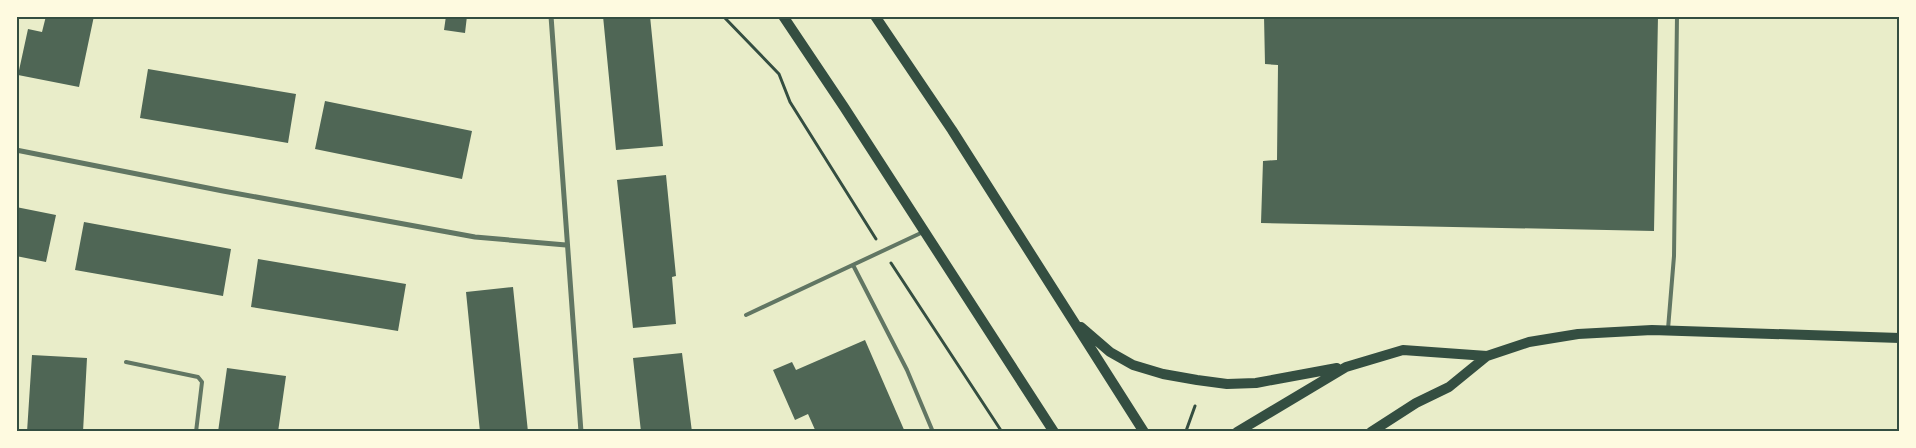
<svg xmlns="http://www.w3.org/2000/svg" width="1916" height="448" font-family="Quicksand,sans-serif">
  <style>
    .building { fill: #4f6655 }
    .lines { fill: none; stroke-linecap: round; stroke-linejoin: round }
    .path { stroke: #344e41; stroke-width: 3 }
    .service { stroke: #617663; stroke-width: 4 }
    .minor { stroke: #617663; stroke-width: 5 }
    .secondary { stroke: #344e41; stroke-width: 10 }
    .neatline { fill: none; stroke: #344e41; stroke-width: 2 }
  </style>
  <rect width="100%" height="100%" fill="#e9edc9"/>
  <path class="building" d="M46,16H94L79,87L18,75L28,29L42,32Z
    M446,16H467L465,33L444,30Z
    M603,16H650L663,146L616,150Z
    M1264,16H1658L1654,231L1261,223L1263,161L1277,160L1278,65L1265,64Z
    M148,69L296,94L288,143L140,118Z
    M325,101L472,131L462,179L315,149Z
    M666,175L676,276L672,277L676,324L633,328L617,180Z
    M16,207L56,215L46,262L16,256Z
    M84,222L231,249L223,296L75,270Z
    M258,259L406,284L398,331L251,307Z
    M513,287L528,432H480L466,292Z
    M865,340L905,432H816L808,414L795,420L773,370L792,362L796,370Z
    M682,353L692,432H641L633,358Z
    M32,355L87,358L83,432H27Z
    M227,368L286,376L278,432H218Z"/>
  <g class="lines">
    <path class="path" d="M723,16L779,74L790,102L876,239
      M891,263L1002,432
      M1186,431L1195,406"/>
    <path class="service" d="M853,265L907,370L933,432
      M746,315L923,232
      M1668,329L1674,256L1677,16
      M126,362L198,377L202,382L196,432"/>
    <path class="minor" d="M551,16L581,432
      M16,150L223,191L475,237L566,245"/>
    <path class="secondary" d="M783,16L844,107L1054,432
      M875,16L952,130L1144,432
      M1081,327L1110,352L1133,365L1163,374L1197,380L1227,384L1256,383L1337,368
      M1237,432L1346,367L1403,350L1487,356L1529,342L1578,334L1652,330L1900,338
      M1371,432L1416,403L1449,387L1487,356"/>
  </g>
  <rect width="1916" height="448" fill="none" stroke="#fefae0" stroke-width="35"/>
  <rect x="18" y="18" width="1880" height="412" class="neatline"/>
</svg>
